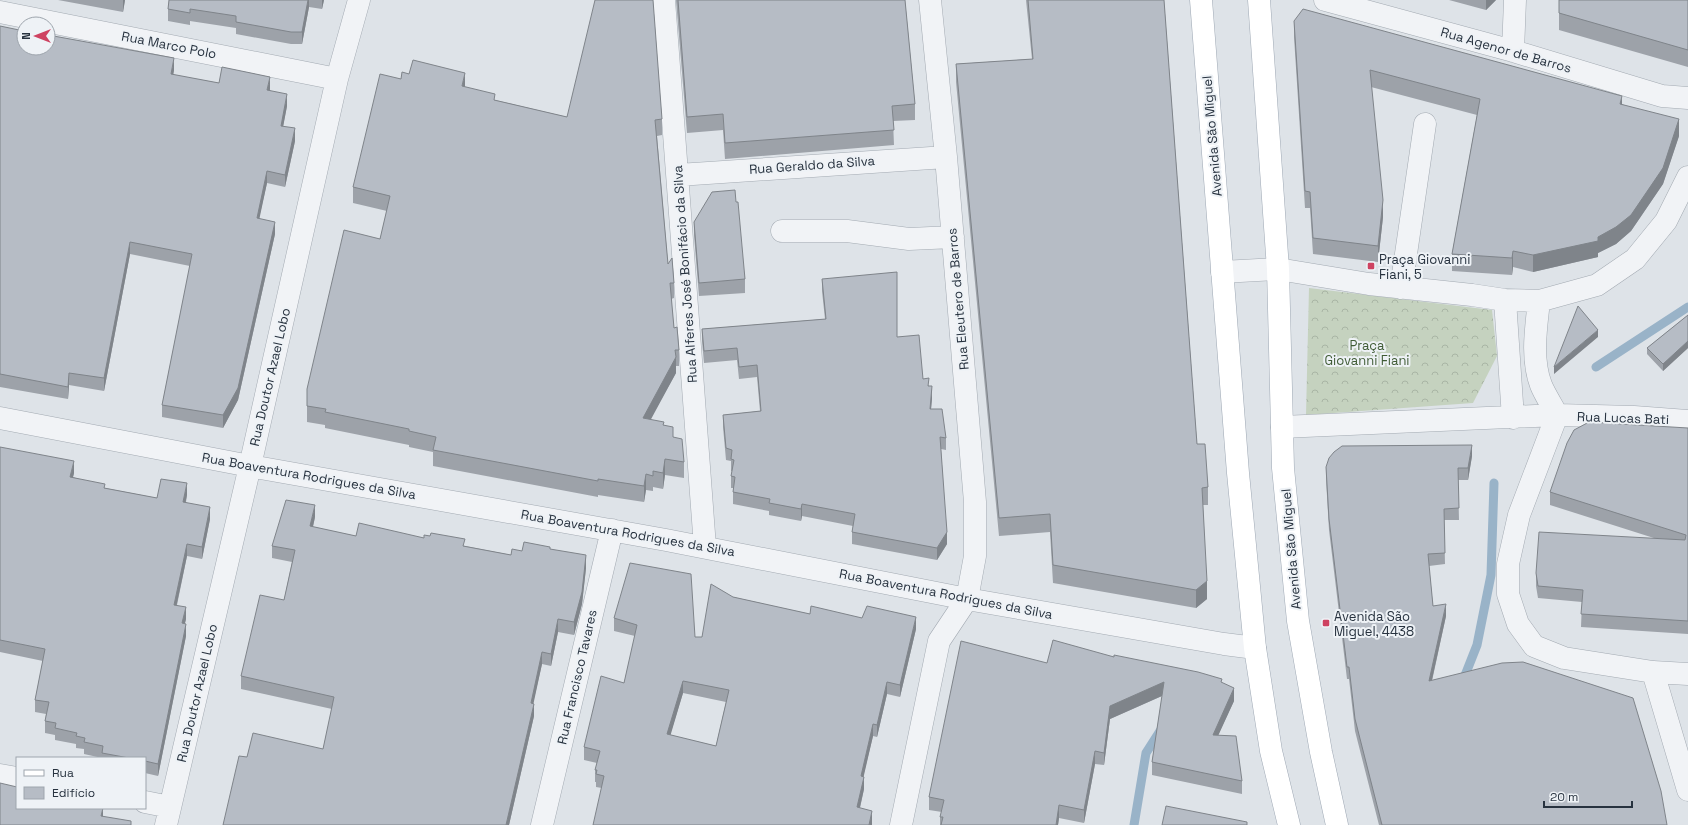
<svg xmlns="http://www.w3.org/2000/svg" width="1688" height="825" font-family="'Space Grotesk',sans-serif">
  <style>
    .forest { fill: url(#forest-crowns) }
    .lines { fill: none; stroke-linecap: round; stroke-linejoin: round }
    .stream { stroke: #99b3c8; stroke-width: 9 }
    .minor-casing { stroke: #a3aab2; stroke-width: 23 }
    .major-casing { stroke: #9ea8b4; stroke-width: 23 }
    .minor { stroke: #f1f3f6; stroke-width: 22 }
    .major { stroke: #fff; stroke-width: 22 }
    .wall { fill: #9da2a9; fill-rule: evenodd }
    .shaded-wall { fill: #7f848a }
    .building { fill: #b6bcc5; stroke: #7f848a; fill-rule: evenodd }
    .poi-dot { fill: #ce4261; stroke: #eef2f6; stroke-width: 1.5 }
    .labels { text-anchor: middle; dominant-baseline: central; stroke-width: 4; stroke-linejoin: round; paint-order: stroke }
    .street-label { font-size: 13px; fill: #27323f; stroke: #eef2f6 }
    .poi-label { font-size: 13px; fill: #27323f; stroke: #eef2f6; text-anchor: start }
    .park-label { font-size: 13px; fill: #3f5b35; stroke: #eef2f6 }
  </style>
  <defs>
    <pattern id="forest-crowns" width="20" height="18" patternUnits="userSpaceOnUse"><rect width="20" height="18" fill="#c5d2bf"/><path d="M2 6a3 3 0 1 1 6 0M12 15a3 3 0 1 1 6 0" fill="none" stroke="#a9b5a5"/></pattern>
  </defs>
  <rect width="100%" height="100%" fill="#dee3e8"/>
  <path class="forest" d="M1309,288L1492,310L1497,356L1473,403L1306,415Z"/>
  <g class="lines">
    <path class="stream" d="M1596,367L1688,307
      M1462,683L1477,645L1491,575L1494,483
      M1134,825L1146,753L1162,728"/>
    <defs>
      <path id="minor" d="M664,0L705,547
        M1325,0L1513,51L1662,96L1688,98
        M0,12L337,79
        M1513,51L1515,0
        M678,175L946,157
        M782,231H847L909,239L953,237
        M1222,272L1278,269L1369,284L1472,295L1505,300L1539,301L1597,285L1635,259L1666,221L1688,177
        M1401,288L1425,124
        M1505,300L1513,418
        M1539,301C1536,328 1531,359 1541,385C1545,395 1552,405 1557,415
        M1557,415L1519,515L1508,564V594L1518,624L1534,646L1564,658L1653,672L1688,674
        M0,418L250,466L666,540L967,599L1224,644L1255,648
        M1282,427L1557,415L1634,417L1688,421
        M1653,672L1688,790
        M0,775L17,778
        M145,802L170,807
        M166,825L250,466L337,79L359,0
        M542,825L612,530
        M901,825L939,641L967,599L975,556V502L946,157L930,0"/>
      <path id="major" d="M1201,0L1238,473L1255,648L1271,751L1289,825
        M1259,0L1278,269L1283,468L1298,621L1321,752L1337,825"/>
    </defs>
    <use href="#minor" class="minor-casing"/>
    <use href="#major" class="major-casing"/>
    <use href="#minor" class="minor"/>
    <use href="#major" class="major"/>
  </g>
  <path class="wall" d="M58,0H125L123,12Z
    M169,0H324L322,9L309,7L302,44H291L236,34V28L190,21V25L168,21V9Z
    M676,0H905L915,104V120L893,121L894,145L725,159L723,130L687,133Z
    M1026,0H1164L1197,444L1208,487V505H1203L1207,599L1196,608L1053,583L1050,532L999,536L956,82V64L1032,59Z
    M1449,0H1496L1486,10Z
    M1688,0V67L1559,30V13Z
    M1294,21L1622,104L1679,136L1663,184L1631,231L1616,244L1598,253V257L1533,272L1513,267L1512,275L1452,271V254L1477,115L1371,87L1383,217L1378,262L1313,254L1310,208H1305L1294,37Z
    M0,26L174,70L173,75L219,83L270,89V90L287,106L283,126L295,141L285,187L267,183L259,218L275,234L238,400L223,428L162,417V405L190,266L130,254L104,391L69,385L68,399L0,387Z
    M409,74L465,87L495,100L567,117L662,119V135L657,136L668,264L674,283V298L671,299L674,328L679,350V366H676V373L650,419L664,425L673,437L684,462V478L665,475L663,489L653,487V491L646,490L644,502L598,495V497L433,466V452L409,447V445L325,428V425L307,422V389L380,239L387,211L353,203V187L401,79Z
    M736,202L745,279V293L699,296L694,235V222Z
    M822,279L897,337L923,379L929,386L932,398L931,409L946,438V450L941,449L947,544L937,560L852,544V532L853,526L802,516L801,521L769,515V511L733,504V488H731V476L732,471H731V461L726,460L723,427V415L760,411L757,377L739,379L737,360L704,363L702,341V329L825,319L822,291Z
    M1688,315V348L1663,371L1647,354V348Z
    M1688,428V634L1581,627L1582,602L1538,598L1536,586V573L1657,539L1550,505V492Z
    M0,447L74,473L73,477L105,488L157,498L187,495L186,502L210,519L202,559L187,556L177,605L186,619L185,623L186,636L158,776L145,773V758H102L84,754V749L76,748V744L55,740V735L45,733V721L46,714L35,712V700L43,661L0,652Z
    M1472,456L1468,480H1458L1459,520H1444L1445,564L1429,566L1433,606L1446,616L1432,681L1667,825H1379L1355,731L1349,679H1347L1329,530L1326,479V467Z
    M315,517L313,527L356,536L424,538L511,555L522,551L550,549L586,568L582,604L574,635L558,632L551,666L542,664L533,703L534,716L509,825H223L247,757L323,749L332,709L241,689V676L284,600L292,562L272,558V546Z
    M733,597L810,614L916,629L900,697L887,694L877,737L873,736L863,777L864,789L860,808L872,824L602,788L596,787V782H595V770L597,763L584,760V747L624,683L635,636L614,631V618L695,637H702ZM683,693L726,702L716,746L670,735Z
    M1114,657L1222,683L1234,701L1218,735L1242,781V794L1152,775V762L1162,696L1110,719L1104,765L1095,764L1084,823L1059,818L1058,825H940V817L942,812L929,810V797L1047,663Z"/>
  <path class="shaded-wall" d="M123,0H125L123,12Z
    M308,0H309V7L302,44V32Z
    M322,0H324L322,9Z
    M1486,0H1496L1486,10Z
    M174,58V70L171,87V74Z
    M465,73V89L462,86Z
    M270,77V89L267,102V90Z
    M287,94V106L281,138V126Z
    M1622,96V112L1620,104Z
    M1679,119V136L1663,184L1631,231L1616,244L1598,253V257L1533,272V255L1598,237Z
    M295,128V141L285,187V175Z
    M267,171V183L257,230V218Z
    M1383,200V217L1378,262V246Z
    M275,222V234L238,400L223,428V415Z
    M130,242V254L104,391V378Z
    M1513,251V267L1512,275V258Z
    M1598,330V337L1554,374V367Z
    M1688,341V348L1663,371V364Z
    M676,357V373L643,434V418Z
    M69,373V385L68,399V387Z
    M932,386V398L930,421V409Z
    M1472,445V456L1468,480V468Z
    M665,459V475L663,489V473Z
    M74,461V473L70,489V477Z
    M646,474V490L644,502V486Z
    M187,483V495L183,514V502Z
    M802,504V516L801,521V509Z
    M315,505V517L310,539V526Z
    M210,507V519L202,559V547Z
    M947,532V544L937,560V548Z
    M187,544V556L174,617V605Z
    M586,555V568L582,604L574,635V622Z
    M1207,581V599L1196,608V590Z
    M1446,604V616L1429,693V681Z
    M186,607V619L182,635V623Z
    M916,617V629L900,697V685Z
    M558,619V632L551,666V654Z
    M186,624V636L158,776V764Z
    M542,652V664L531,715V703Z
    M683,681V693L667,747V734Z
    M887,682V694L877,737V725Z
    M1164,682V695L1110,719L1104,765V753L1110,706Z
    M1234,688V701L1213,747V735Z
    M534,704V716L509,825H506Z
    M873,724V736L861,788V776Z
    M1095,751V764L1084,823V810Z
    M864,777V789L857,820V807Z
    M1059,805V818L1058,825H1056Z
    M103,808V818L101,816Z
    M872,811V825H869Z"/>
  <path class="building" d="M169,0H308L302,32H291L236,22V16L190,9V13L168,9Z
    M595,0H653L662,119L655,120L668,264L672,258L674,283H670L674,328L677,327L679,350H675L676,357L643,418L664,422L663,425L673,427V437L682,439L684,462L665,459L663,473L653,471V476L646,474L644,486L598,479V481L433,450L436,437L409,431V429L325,412L326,409L307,406V389L344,230L380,239L390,196L353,187L380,74L401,79L402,72L409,74L413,60L465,73L462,86L495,94L494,100L567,117Z
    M678,0H905L915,104L892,106L894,130L725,143L723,114L687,117Z
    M1028,0H1164L1197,444H1205L1208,487L1202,488L1207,581L1196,590L1053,565L1050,514L999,518L956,64L1033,59Z
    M1559,0H1688V50L1559,13Z
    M1303,9L1622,96L1620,104L1679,119L1663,168L1631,215L1616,227L1598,237V241L1533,255L1513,251L1512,258L1452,254L1480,99L1370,70L1383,200L1378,246L1313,238L1310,192L1305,191L1294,21Z
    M0,26L24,31V48H48V35L174,58L171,74L219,83L222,67L270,77L267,90L287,94L281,126L295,128L285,175L267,171L257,218L275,222L238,388L223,415L162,405L192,254L130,242L104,378L69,373L68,387L0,374Z
    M735,190L736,202H738L745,279L699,283L694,222L712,192Z
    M897,272V337L919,335L923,379L929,378L928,386H932L930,409H942L946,438L940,437L947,532L937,548L852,532L855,514L802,504L801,509L769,503L770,499L733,492L735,477L731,476L734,460L731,459L732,450L726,448L723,415L761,411L757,365L739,367L737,348L704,351L702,329L826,319L822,279Z
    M1578,306L1598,330L1554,367Z
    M1688,315V341L1663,364L1647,348Z
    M1589,422L1688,428V621L1581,614L1583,590L1538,586L1536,573L1539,532L1685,540L1686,535L1550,492L1567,443L1574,430Z
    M1472,445L1468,468H1458L1459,508L1444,509L1445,553L1428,554L1433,606L1446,604L1429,681L1502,663L1523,662L1633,698L1661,791L1667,825H1382L1355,719L1349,667H1347L1329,519L1326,467L1329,458L1334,452L1342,446Z
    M0,447L74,461L70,477L105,484L104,488L157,498L161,479L187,483L183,502L210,507L202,547L187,544L174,605L186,607L182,623L186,624L158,764L145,761V758H129L102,753L103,746L84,742L85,738L76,736L77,733L55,728L56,723L45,721L49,702L35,700L45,649L0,640Z
    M286,500L315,505L310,526L356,536L359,523L424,538V535L430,536L431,533L465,539L463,546L511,555L512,549L522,551L524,542L550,547V549L586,555L582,592L574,622L558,619L551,654L542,652L531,703L534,704L506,825H223L239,756L247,757L253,733L323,749L334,697L241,676L260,595L284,600L295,550L272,546Z
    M630,563L691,574L695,637H702L711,584L733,597L810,614L811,606L862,618L867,606L916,617L900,685L887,682L877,725L873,724L861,776L864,777L857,807L872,811L869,825H593L604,776L596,774L597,770H595L600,751L584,747L601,676L624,683L637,625L614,618ZM683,681L729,690L716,746L667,734Z
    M1053,640L1114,657V655L1198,672L1222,679L1221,682L1234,688L1213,735L1236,736L1242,781L1152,762L1164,682L1110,706L1104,753L1095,751L1084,810L1059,805L1056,825H941L943,817H940L944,800L929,797L961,641L1047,663Z
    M0,783L17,787V808H103L101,816L131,821V825H0Z
    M1166,806L1247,822V825H1162Z"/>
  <g class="poi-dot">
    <rect x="1367" y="262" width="8" height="8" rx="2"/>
    <rect x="1322" y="619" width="8" height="8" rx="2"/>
  </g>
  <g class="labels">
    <g class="street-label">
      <text transform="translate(169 45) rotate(11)">Rua Marco Polo</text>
      <text transform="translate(1506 50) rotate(16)">Rua Agenor de Barros</text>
      <text transform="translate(1212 136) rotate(-95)">Avenida São Miguel</text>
      <text transform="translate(812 165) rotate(-4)">Rua Geraldo da Silva</text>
      <text transform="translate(685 274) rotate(-94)">Rua Alferes José Bonifácio da Silva</text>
      <text transform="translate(958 299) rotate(-95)">Rua Eleutero de Barros</text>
      <text transform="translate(270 377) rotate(-77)">Rua Doutor Azael Lobo</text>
      <text transform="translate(1623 418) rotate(2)">Rua Lucas Bati</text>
      <text transform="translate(309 476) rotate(10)">Rua Boaventura Rodrigues da Silva</text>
      <text transform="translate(628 533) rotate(10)">Rua Boaventura Rodrigues da Silva</text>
      <text transform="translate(1291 549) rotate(-95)">Avenida São Miguel</text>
      <text transform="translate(946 594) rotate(11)">Rua Boaventura Rodrigues da Silva</text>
      <text transform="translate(577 677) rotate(-77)">Rua Francisco Tavares</text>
      <text transform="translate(197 693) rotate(-77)">Rua Doutor Azael Lobo</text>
    </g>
    <g class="poi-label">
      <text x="1379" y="259">Praça Giovanni<tspan x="1379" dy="15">Fiani, 5</tspan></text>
      <text x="1334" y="616">Avenida São<tspan x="1334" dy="15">Miguel, 4438</tspan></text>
    </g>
    <g class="park-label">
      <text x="1367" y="345">Praça<tspan x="1367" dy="15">Giovanni Fiani</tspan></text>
    </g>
  </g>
  <rect x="16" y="757" width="130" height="52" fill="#eef2f6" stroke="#9ea5ad"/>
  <rect x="24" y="770" width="20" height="6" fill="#ffffff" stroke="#9ea5ad"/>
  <text x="52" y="777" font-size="12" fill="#27323f">Rua</text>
  <rect x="24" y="787" width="20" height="12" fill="#b6bcc5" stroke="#9ea5ad"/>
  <text x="52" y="797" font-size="12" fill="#27323f">Edifício</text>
  <g transform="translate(36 36) rotate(270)"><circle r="19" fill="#eef2f6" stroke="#9ea5ad"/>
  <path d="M0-3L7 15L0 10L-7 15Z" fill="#ce4261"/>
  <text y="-6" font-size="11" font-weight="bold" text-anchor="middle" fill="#27323f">N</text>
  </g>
  <path d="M1544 801v6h88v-6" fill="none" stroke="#27323f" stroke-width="2"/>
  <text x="1550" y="801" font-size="12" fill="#27323f" stroke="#eef2f6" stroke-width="3" paint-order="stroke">20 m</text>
</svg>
